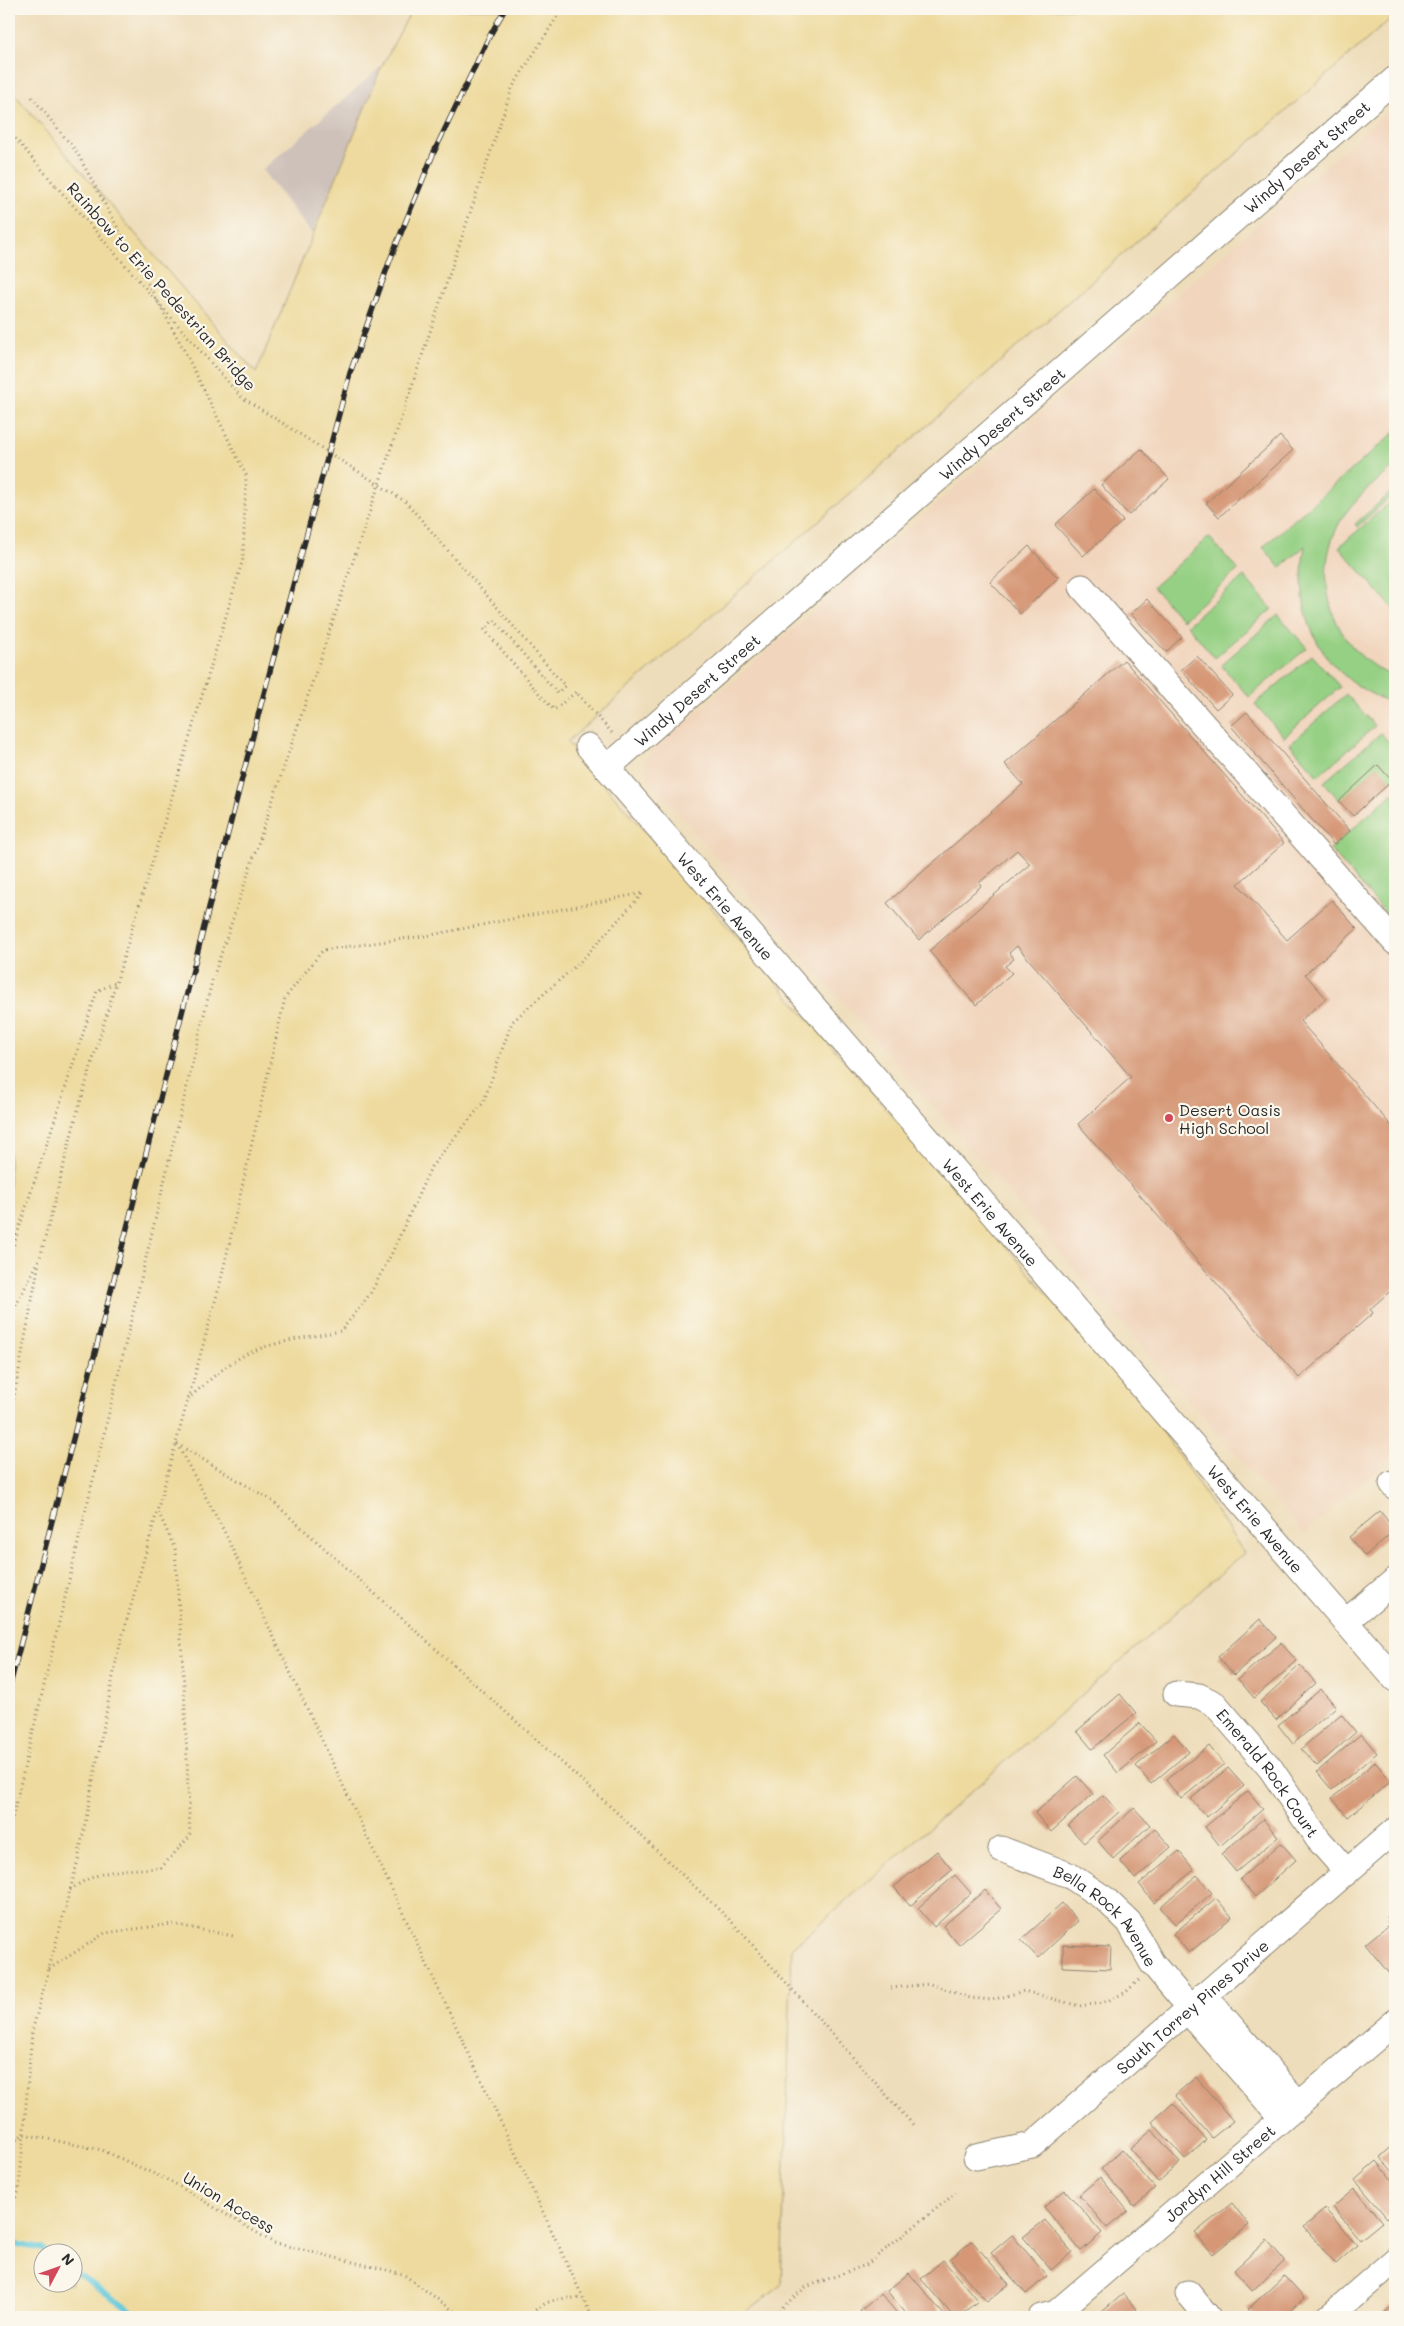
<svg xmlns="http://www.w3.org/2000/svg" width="1404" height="2326" font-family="Mali,sans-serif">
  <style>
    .built { fill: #f1d5bd }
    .industrial { fill: #cec1ba }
    .green { fill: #96d084; stroke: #607e58 }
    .sand { fill: #eeda9e; stroke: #8c8264; fill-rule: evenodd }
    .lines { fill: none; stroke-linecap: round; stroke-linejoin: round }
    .stream { stroke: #5fc7db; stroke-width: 5.5 }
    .building { fill: #d59776 }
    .minor-casing { stroke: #8c8472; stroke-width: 27 }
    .path { stroke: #8c8472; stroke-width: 3; stroke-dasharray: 1 4; stroke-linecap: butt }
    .minor { stroke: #fff; stroke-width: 25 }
    .rail-casing { stroke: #2b2b2b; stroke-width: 5.5 }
    .rail { stroke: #fbf7ec; stroke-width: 4; stroke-dasharray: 11; stroke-linecap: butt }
    .path-bridge { stroke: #8c8472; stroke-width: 3; stroke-dasharray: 1 4; stroke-linecap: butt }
    .poi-dot { fill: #d1495b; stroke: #fbf7ec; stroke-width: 2 }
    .labels { text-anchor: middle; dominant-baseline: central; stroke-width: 4.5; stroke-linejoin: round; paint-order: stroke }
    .street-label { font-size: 16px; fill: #2b2b2b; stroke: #fbf7ec }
    .poi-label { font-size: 16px; fill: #2b2b2b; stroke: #fbf7ec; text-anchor: start }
  </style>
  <rect width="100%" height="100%" fill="#fbf7ec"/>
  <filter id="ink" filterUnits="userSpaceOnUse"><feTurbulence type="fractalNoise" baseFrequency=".02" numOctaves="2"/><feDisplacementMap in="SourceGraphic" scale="10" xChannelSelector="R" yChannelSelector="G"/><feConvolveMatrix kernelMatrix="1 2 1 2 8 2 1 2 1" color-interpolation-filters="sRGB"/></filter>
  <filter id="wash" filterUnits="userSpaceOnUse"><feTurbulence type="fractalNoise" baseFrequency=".0096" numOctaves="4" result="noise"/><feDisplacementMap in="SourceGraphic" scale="20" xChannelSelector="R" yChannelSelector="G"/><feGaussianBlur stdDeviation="1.12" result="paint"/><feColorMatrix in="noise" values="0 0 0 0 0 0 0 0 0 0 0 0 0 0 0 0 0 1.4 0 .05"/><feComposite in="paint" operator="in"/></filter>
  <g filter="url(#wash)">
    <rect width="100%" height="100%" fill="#eeddba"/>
    <path class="built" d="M1395,105V1455L1304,1533L650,781L645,768V760L650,753Z"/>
    <path class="industrial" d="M382,66L312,234L262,170Z"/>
    <path class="green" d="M1395,432V466C1376,482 1354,498 1341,520C1308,578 1333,653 1395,677V704C1323,679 1292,620 1305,546L1280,568L1263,547Z
      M1395,489V493L1357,527L1355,524Z
      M1395,498V611L1339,547Z
      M1209,537L1238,570L1182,620L1153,587Z
      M1244,576L1272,609L1215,658L1187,625Z
      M1278,615L1307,648L1249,697L1221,665Z
      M1312,655L1340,687L1284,737L1255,704Z
      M1346,694L1375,726L1318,776L1290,744Z
      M1381,733L1395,750V778L1352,815L1324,782Z
      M1395,791V924L1330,849Z"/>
    <path class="sand" d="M412,9H1395V15L567,742L1150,1412L1244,1553L792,1948L781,2286L739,2317H9V88L256,373L382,66ZM42,2254H72V2284H42Z"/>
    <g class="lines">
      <path class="stream" d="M9,2243L42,2249L49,2254
        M72,2270L140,2317"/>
    </g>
    <g id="blocks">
      <path class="building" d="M1280,436L1293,450L1219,517L1206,503Z
        M1141,449L1169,479L1129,515L1101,485Z
        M1094,489L1123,521L1083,556L1055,525Z
        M1029,546L1058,578L1020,614L990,582Z
        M1147,599L1182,637L1166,652L1131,614Z
        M1197,656L1232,695L1216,709L1181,670Z
        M1124,660L1284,843L1238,884L1287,940L1332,900L1357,929L1305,974L1326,998L1300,1021L1395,1130V1287L1370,1309L1373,1313L1299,1378L1078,1124L1131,1077L1017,946L1009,953L1014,959L1005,966L1012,973L976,1005L929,951L1030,864L1017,850L979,883L981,886L919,940L887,903L1023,784L1005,764Z
        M1247,712L1350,831L1334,845L1231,726Z
        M1378,765L1392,781L1353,816L1339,801Z
        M1380,1511L1395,1530L1365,1556L1349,1537Z
        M1260,1619L1276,1637L1234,1675L1218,1657Z
        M1281,1643L1297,1661L1254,1698L1238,1679Z
        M1300,1665L1316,1683L1276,1720L1260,1702Z
        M1321,1689L1336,1707L1293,1744L1278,1725Z
        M1120,1694L1136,1713L1092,1749L1077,1731Z
        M1341,1714L1356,1732L1317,1766L1301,1749Z
        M1140,1723L1156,1741L1118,1773L1103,1755Z
        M1174,1734L1189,1752L1151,1784L1136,1766Z
        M1361,1734L1377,1753L1332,1790L1317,1772Z
        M1209,1746L1224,1764L1181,1799L1166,1780Z
        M1375,1762L1391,1781L1348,1817L1332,1798Z
        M1228,1768L1244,1786L1207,1817L1191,1799Z
        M1077,1776L1093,1794L1051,1832L1035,1813Z
        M1248,1791L1263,1809L1220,1846L1205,1827Z
        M1103,1795L1119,1812L1084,1843L1068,1826Z
        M1134,1808L1150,1825L1113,1859L1098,1841Z
        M1263,1819L1278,1837L1236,1872L1221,1854Z
        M1155,1829L1171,1847L1135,1879L1120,1861Z
        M1281,1843L1296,1860L1255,1897L1240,1879Z
        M937,1851L952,1870L910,1906L894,1887Z
        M1179,1851L1194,1870L1154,1903L1139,1884Z
        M955,1875L971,1893L934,1927L918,1908Z
        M1197,1875L1212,1893L1175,1924L1160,1907Z
        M985,1890L1001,1909L959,1945L943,1926Z
        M1216,1898L1232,1917L1189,1953L1173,1934Z
        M1062,1903L1078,1921L1038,1958L1021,1940Z
        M1395,1910V1926L1387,1917Z
        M1387,1926L1395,1936V1981L1365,1944Z
        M1063,1945L1111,1947L1110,1969L1063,1967Z
        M1196,2077L1233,2121L1212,2138L1175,2095Z
        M1173,2103L1206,2140L1185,2159L1152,2122Z
        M1152,2130L1180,2163L1158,2182L1130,2149Z
        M1395,2144V2174L1380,2157Z
        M1122,2150L1155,2188L1134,2206L1101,2169Z
        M1377,2161L1395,2184V2211L1387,2218L1355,2180Z
        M1100,2177L1128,2211L1107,2228L1079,2195Z
        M1354,2189L1382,2222L1360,2240L1333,2207Z
        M1065,2190L1102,2233L1081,2251L1044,2207Z
        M1232,2203L1249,2225L1213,2254L1195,2233Z
        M1325,2209L1357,2245L1336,2264L1304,2227Z
        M1045,2220L1072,2252L1051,2270L1023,2237Z
        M1012,2235L1047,2276L1026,2294L991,2253Z
        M1267,2240L1285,2261L1252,2291L1234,2270Z
        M972,2241L1009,2284L987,2302L950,2259Z
        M943,2260L978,2301L958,2317H954L921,2279Z
        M909,2273L944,2315L941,2317H909L887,2291Z
        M1284,2276L1304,2298L1283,2317H1255L1248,2309Z
        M881,2294L900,2317H865L860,2311Z
        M1123,2294L1137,2309L1128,2317H1096Z
        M1395,2304V2317H1379Z"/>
    </g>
  </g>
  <g filter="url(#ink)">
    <use href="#blocks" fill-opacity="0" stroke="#8c8472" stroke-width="1"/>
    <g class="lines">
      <defs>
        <g id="minor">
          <path d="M1082,587L1395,942"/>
          <path id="s1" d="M588,746L1395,1679"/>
          <path id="s2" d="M607,768L1395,79"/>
          <path d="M1392,1483L1395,1487"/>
          <path d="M1345,1622L1395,1580"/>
          <path id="s3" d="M1176,1694L1199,1696L1215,1704L1271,1769L1318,1839L1347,1872"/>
          <path id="s4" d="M1001,1849L1069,1875L1105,1899L1129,1922L1152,1963L1190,2008"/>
          <path d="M1204,1995L1299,2104"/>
          <path d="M1187,2010L1282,2118"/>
          <path id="s5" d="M976,2157L1032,2145L1395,1830"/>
          <path d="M1188,2293L1208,2317"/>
          <path id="s6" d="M1041,2317L1056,2313L1395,2022"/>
          <path d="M1329,2317L1395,2260"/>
        </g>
      </defs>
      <use href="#minor" class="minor-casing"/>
      <path class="path" d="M9,131L56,186
        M535,689L554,710L576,692L613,734
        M9,1259L97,991L117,982
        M9,1319L40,1258L77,1113L243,559L246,475L183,348L76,151L31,96
        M9,1424L39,1263
        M177,1444L271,1500L612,1808L732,1922L915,2127
        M177,1444L224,1531L592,2317
        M9,1832L212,981L512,88L562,9
        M70,1890C100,1868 125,1870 161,1868L190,1836L184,1685L175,1549L157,1509
        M49,1969L105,1933L172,1924L233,1936
        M891,1988L930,1984L970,1998L992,2000L1024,1991L1079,2006L1103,2003L1126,1992L1140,1979
        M9,2146L23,2134L102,2150L172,2182L274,2243L403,2274L462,2317
        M9,2211L19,2191L32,2032L78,1860L117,1656L220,1284L285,998L323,950L431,935L643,893L580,962L512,1022L483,1103L431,1167L391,1255L370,1294L341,1331C314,1336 264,1343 241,1357C222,1368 206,1383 189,1398
        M528,2317C544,2300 561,2296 583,2299
        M771,2317L806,2287L866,2265L956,2193"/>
      <use href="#minor" class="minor"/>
      <defs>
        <path id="rail" d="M9,1689L259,712L350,373L390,260L434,152L489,37L505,9"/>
      </defs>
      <use href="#rail" class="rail-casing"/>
      <use href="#rail" class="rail"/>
      <path class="path-bridge" d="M56,186L240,396L406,502L565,686L557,693L494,620L484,629L535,689"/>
    </g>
  </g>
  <circle class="poi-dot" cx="1169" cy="1118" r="5"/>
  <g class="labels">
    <g class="street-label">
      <text stroke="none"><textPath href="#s2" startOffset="929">Windy Desert Street</textPath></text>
      <text transform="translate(162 286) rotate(48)">Rainbow to Erie Pedestrian Bridge</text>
      <text stroke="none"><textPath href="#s2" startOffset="524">Windy Desert Street</textPath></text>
      <text stroke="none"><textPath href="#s2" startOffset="119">Windy Desert Street</textPath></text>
      <text stroke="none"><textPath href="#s1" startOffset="211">West Erie Avenue</textPath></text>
      <text stroke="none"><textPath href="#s1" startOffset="616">West Erie Avenue</textPath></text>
      <text stroke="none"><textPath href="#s1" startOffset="1021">West Erie Avenue</textPath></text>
      <text stroke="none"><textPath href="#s3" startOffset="128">Emerald Rock Court</textPath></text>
      <text stroke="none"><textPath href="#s4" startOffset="128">Bella Rock Avenue</textPath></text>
      <text stroke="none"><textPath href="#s5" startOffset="269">South Torrey Pines Drive</textPath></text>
      <text stroke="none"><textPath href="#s6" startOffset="231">Jordyn Hill Street</textPath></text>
      <text transform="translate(229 2202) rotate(31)">Union Access</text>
    </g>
    <g class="poi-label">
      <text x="1179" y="1109">Desert Oasis<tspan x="1179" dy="18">High School</tspan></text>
    </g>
  </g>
  <rect width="1404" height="2326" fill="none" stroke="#fbf7ec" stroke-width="30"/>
  <g transform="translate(58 2268) rotate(49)"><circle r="24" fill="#fbf7ec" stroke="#a8a59f"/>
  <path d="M0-4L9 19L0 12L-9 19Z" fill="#d1495b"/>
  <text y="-8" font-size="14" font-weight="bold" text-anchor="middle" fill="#2b2b2b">N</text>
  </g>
</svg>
